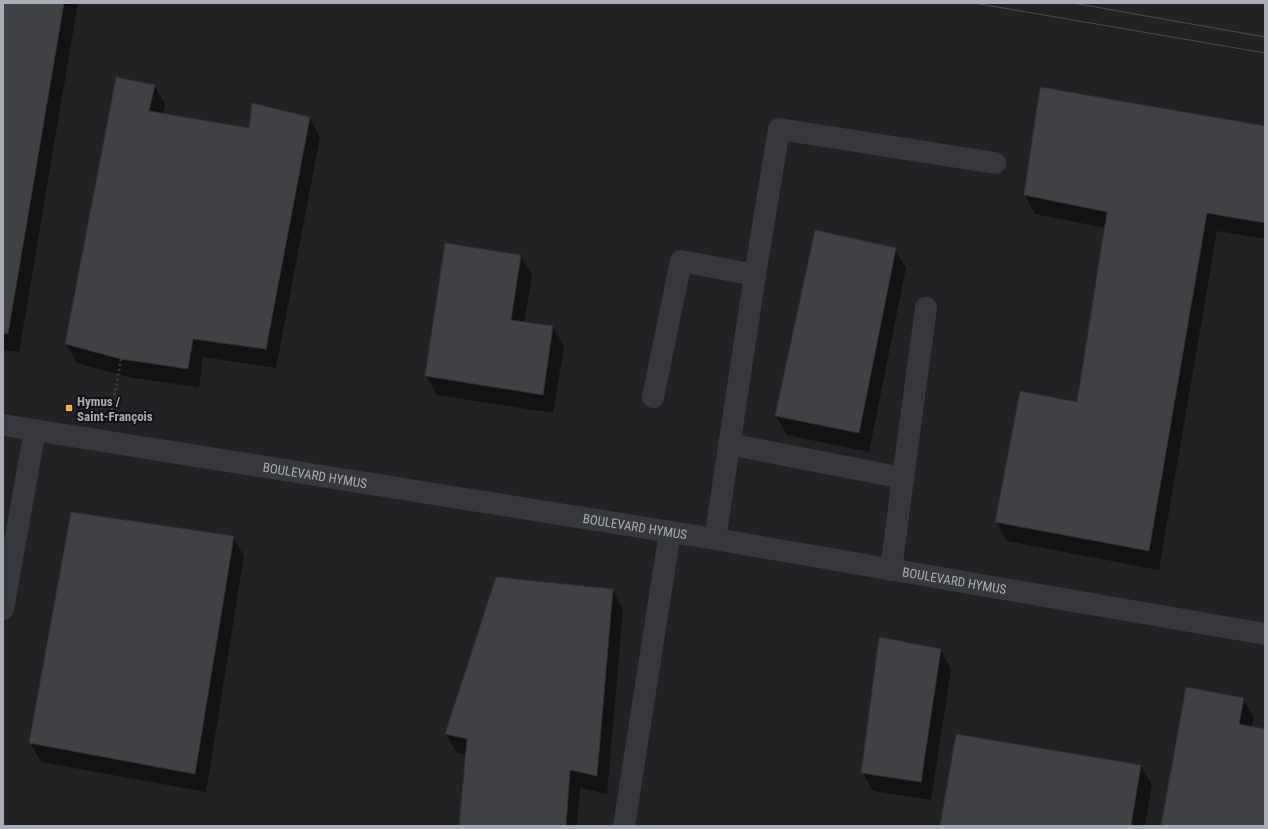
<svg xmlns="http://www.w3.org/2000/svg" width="1268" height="829" font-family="'Roboto Condensed',sans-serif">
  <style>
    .built { fill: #222225 }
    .shadow { fill: #0007 }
    .building { fill: #404145; stroke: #303034 }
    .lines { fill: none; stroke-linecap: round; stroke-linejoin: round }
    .path { stroke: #3d3f44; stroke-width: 2.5; stroke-dasharray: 2 3; stroke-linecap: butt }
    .minor { stroke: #37383d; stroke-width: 22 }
    .tram { stroke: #4a4c52; stroke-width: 1 }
    .poi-dot { fill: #f2b134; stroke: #111113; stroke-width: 1.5 }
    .labels { text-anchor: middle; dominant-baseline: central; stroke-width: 4; stroke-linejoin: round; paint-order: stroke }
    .poi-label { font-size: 13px; font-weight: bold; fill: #a8adb8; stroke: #111113; text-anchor: start }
    .street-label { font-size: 13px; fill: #a8adb8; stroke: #111113 }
  </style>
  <rect width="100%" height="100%" fill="#161618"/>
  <path class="built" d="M3,3H1265V826H3Z"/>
  <path class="shadow" d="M3,3H78L19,352L3,350Z
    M154,85L165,104L163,115L249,129L310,118L320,137L276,368L203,357L199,387L132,378L77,363L66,344Z
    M1265,127V239L1217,231L1159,570L1007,541L996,522L1077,403L1106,228L1035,214L1025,195Z
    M895,249L906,268L869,452L787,435L776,416Z
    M521,256L532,275L524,323L553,327L564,346L553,413L437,395L426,376Z
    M233,537L244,556L206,792L41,762L30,743Z
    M612,590L623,609L607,794L580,788L577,826H460L466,755L457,753L446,734Z
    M940,650L951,669L931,800L873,791L862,772Z
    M1243,699L1254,718L1252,727L1265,730V826H1162Z
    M1141,766L1152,785L1145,826H941Z"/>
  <path class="building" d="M3,3H64L8,334L3,333Z
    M116,77L155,85L149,111L249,128L252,103L310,117L266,349L193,339L188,369L121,359L65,344Z
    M1040,87L1265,126V223L1207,213L1149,551L995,522L1020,391L1077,402L1107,212L1024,195Z
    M815,230L896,248L859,433L775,416Z
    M445,243L521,255L511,320L553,326L543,395L425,376Z
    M71,512L234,536L195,774L29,743Z
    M496,577L613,589L597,776L570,770L566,826H459L467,739L445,734Z
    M879,637L941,649L921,782L861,773Z
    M1186,687L1244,698L1239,724L1265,729V826H1161Z
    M956,734L1141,765L1131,826H940Z"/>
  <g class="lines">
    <path class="path" d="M111,415L121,359"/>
    <g class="minor">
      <path d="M755,275L779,129L995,163"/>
      <path d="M653,397L681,261L755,275L715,539"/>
      <path id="s1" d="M3,425L715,539L1265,634"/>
      <path d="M729,444L903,478L891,570"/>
      <path d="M903,478L926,308"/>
      <path d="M3,609L35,430"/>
      <path d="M624,826L670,532"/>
    </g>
    <path class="tram" d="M974,3L1265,53
      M1073,3L1265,37"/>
  </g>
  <rect class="poi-dot" x="65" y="404" width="8" height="8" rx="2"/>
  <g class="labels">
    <g class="poi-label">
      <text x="77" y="401">Hymus /<tspan x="77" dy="15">Saint-François</tspan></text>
    </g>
    <g class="street-label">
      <text stroke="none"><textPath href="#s1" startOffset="316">BOULEVARD HYMUS</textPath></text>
      <text stroke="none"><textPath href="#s1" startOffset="640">BOULEVARD HYMUS</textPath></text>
      <text stroke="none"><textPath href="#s1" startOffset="964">BOULEVARD HYMUS</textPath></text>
    </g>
  </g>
  <rect width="1268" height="829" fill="none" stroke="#a8adb8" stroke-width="8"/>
</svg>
